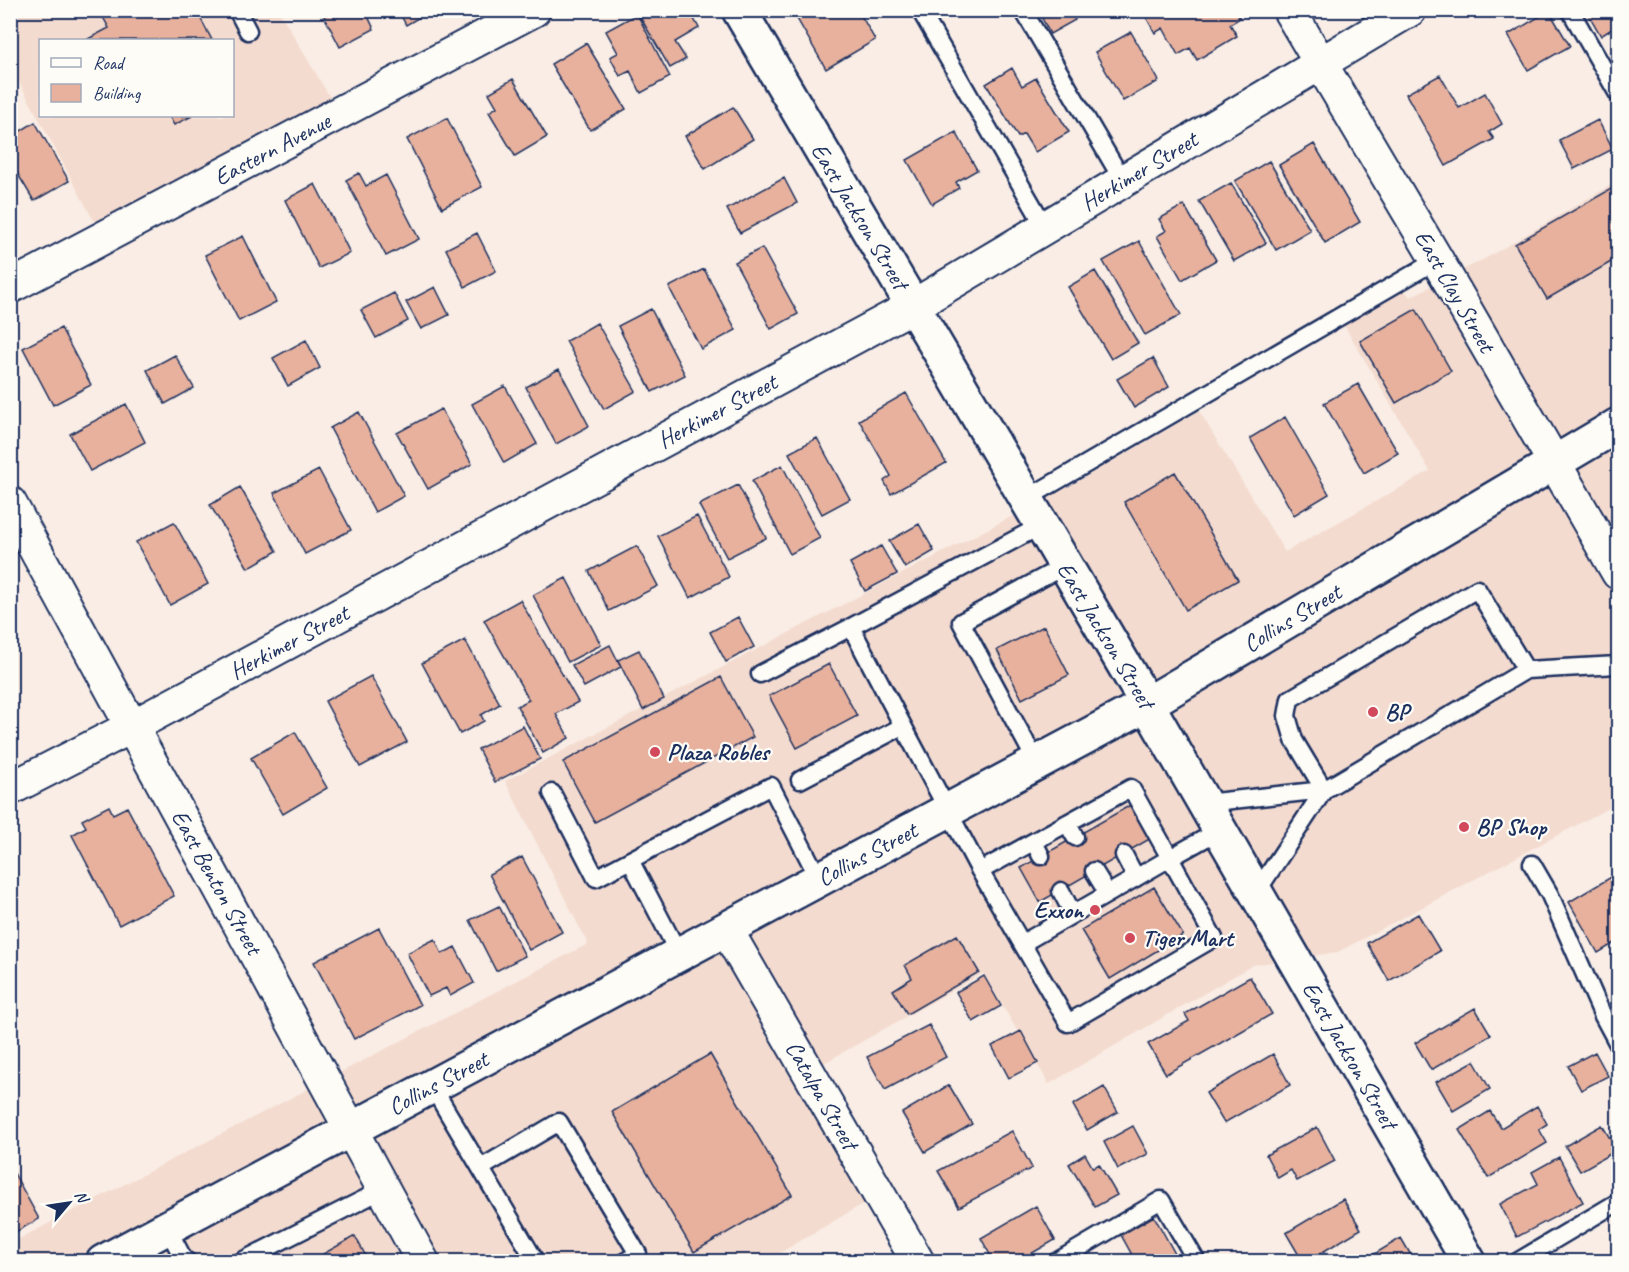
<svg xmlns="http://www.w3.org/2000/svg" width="1629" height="1272" font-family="Caveat,sans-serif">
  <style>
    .built { fill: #f4dbcf; fill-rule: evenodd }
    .building { fill: #e7b19d; stroke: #1b2f5e; stroke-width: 1.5 }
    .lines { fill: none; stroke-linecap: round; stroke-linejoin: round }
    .service-casing { stroke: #1b2f5e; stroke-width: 21 }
    .minor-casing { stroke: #1b2f5e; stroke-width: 36 }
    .tertiary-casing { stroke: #1b2f5e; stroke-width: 38 }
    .primary-casing { stroke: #1b2f5e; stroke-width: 38 }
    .service { stroke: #fdfcf7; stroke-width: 16 }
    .minor { stroke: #fdfcf7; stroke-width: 32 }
    .tertiary { stroke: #fdfcf7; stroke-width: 33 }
    .primary { stroke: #fdfcf7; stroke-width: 33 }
    .poi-dot { fill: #d1495b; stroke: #fdfcf7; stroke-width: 2 }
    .labels { text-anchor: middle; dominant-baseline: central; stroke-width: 4.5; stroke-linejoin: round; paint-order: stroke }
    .street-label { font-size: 24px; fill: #1b2f5e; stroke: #fdfcf7 }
    .poi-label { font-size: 24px; font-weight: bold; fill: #1b2f5e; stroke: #fdfcf7; text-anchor: start }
  </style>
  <rect width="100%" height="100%" fill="#f9ede5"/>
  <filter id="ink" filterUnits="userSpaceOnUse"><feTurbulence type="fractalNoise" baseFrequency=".0167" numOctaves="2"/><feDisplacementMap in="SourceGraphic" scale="12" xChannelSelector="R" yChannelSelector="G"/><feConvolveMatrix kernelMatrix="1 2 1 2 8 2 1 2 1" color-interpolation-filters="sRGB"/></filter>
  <g filter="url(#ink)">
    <path class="built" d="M10,11H279L338,111L101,234L11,67V38L16,34L11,25ZM40,40H232V116H40Z
      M1618,181V803L1338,952L1253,965L1049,1084L983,973L810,1071L883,1192L766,1261L478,1262L472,1252L456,1262H11V1243L588,944L505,781L1070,486L1199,411L1285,552L1430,471L1341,320L1401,286L1410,297L1488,257Z"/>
    <path class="building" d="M99,10H196L212,40H89L88,39L109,28Z
      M321,10H365L374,29L340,47Z
      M398,10H432L406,25Z
      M636,10H689L699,28L675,42L686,59L670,68Z
      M792,10H858L875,40L826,69Z
      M1038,10H1069L1075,20L1050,34Z
      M1142,10H1235L1240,18L1230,24L1237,36L1197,60L1190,48L1178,55L1163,28L1155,33Z
      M1586,10H1618L1616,13L1618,17V25L1601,36Z
      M1549,11L1570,46L1528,70L1508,35Z
      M637,14L670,77L641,93L630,71L620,76L610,57L618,53L606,31Z
      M1131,32L1159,81L1123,101L1095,52Z
      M586,43L626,109L590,130L551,64Z
      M1012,68L1022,86L1036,78L1069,132L1035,152L1024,134L1018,137L986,84Z
      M1440,75L1459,108L1485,93L1502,124L1489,132L1494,139L1446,166L1406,94Z
      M513,79L547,137L515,156L489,112L497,107L489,93Z
      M733,107L753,139L705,169L685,136Z
      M169,116H192L174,125Z
      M447,118L482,187L442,208L407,139Z
      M1598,120L1613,149L1574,169L1559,140Z
      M13,122L19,132L35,122L69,181L34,201L10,161V123Z
      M956,132L977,170L956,182L959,188L932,204L907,160Z
      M1314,144L1360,222L1325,243L1279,165Z
      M1269,161L1310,230L1276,250L1235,181Z
      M359,173L366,186L386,175L419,239L386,256L346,180Z
      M784,178L797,203L740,233L727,209Z
      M1231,183L1266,243L1234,261L1199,201Z
      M315,184L350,253L319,268L285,200Z
      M1618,185V258L1547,299L1515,244Z
      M1184,205L1216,260L1182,280L1157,236L1166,231L1159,219Z
      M477,233L496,271L465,287L446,249Z
      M243,236L276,302L239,321L205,255Z
      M1139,241L1181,315L1145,335L1103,261Z
      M762,248L798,314L771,329L735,262Z
      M704,269L736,330L701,349L669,287Z
      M1095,271L1138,343L1111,359L1068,287Z
      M435,287L449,315L421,329L406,302Z
      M394,293L408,321L376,338L361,310Z
      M651,309L685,375L652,392L618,326Z
      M1416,309L1451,371L1396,403L1360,341Z
      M597,323L636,391L604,409L566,341Z
      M61,328L91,385L53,405L23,348Z
      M306,340L320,368L288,386L273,358Z
      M175,355L194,388L165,404L147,370Z
      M1153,358L1169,387L1134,408L1117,379Z
      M559,369L589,426L556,444L526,387Z
      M1358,384L1398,453L1364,473L1324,403Z
      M505,386L537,444L504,463L472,404Z
      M906,393L946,463L891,494L884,481L891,476L859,420Z
      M126,404L145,442L90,471L70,434Z
      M441,409L472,464L428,489L397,433Z
      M359,412L404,496L375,512L330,428Z
      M1285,417L1329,494L1294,515L1250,438Z
      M817,438L850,499L822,514L789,453Z
      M782,465L820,538L790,554L752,481Z
      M319,470L351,530L305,554L274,493Z
      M1175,472L1238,580L1186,610L1124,502Z
      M738,485L766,538L727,558L699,505Z
      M240,487L277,551L248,568L210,505Z
      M697,516L729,577L690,598L658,536Z
      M174,522L208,584L170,605L136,542Z
      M919,524L934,551L905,568L889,541Z
      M637,546L658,586L609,611L589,571Z
      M881,546L897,574L865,591L850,563Z
      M566,578L601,645L568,662L533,595Z
      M520,600L578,702L556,714L569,738L543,753L517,706L529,700L484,620Z
      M738,617L754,647L726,662L710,632Z
      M1044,626L1069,675L1022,699L997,650Z
      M465,640L500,704L481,715L484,721L460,734L422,663Z
      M610,645L621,667L584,687L572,665Z
      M639,650L664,699L643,710L618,660Z
      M829,664L857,716L797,748L769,696Z
      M371,676L407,742L360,767L325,701Z
      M721,677L753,737L595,822L563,762Z
      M523,726L540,759L495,782L478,749Z
      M295,732L327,788L283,814L251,758Z
      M1134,803L1153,837L1040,902L1021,868Z
      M109,806L113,814L127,807L174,896L119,925L72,835L86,827L82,820Z
      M522,857L562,932L529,950L489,874Z
      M1618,873V941L1598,953L1569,902Z
      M1154,887L1183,935L1110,979L1081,930Z
      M499,906L525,956L496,971L470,920Z
      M1418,914L1440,951L1389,981L1367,943Z
      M379,928L420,1005L354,1039L314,962Z
      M957,935L979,972L907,1014L893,990L912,978L905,965Z
      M435,939L442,954L455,947L474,983L450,996L446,988L429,996L407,953Z
      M984,976L1001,1006L973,1022L956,992Z
      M1250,977L1272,1014L1166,1074L1148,1044L1189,1021L1185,1014Z
      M1475,1008L1491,1035L1431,1070L1415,1043Z
      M929,1025L946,1057L885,1090L867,1057Z
      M1021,1031L1038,1063L1009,1078L992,1046Z
      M1595,1052L1608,1076L1581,1090L1568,1066Z
      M710,1054L792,1195L694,1252L612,1112Z
      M1273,1054L1290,1085L1224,1123L1206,1093Z
      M1474,1061L1490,1089L1453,1111L1436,1082Z
      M949,1085L972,1124L925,1152L902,1113Z
      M1104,1087L1118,1112L1087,1130L1073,1105Z
      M1537,1106L1547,1124L1539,1129L1547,1143L1488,1178L1459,1130L1490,1111L1501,1128Z
      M1602,1125L1617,1150L1580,1171L1565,1146Z
      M1133,1126L1148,1154L1118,1169L1104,1142Z
      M1317,1127L1335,1161L1297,1181L1291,1170L1278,1178L1266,1155Z
      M1012,1131L1032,1168L959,1207L938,1171Z
      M1085,1154L1093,1168L1099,1164L1117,1195L1095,1207L1069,1164Z
      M1559,1157L1583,1202L1517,1237L1500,1204L1538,1184L1532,1172Z
      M10,1166L39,1219L10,1235Z
      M1343,1199L1361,1229L1306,1262H1303L1286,1233Z
      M1036,1206L1055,1240L1017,1262H994L981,1238Z
      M1154,1216L1174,1252L1156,1262H1136L1121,1235Z
      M355,1236L369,1262H309Z
      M1401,1238L1415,1262H1361Z"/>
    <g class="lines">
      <defs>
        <path id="service" d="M237,10L248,31
          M920,10L1045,227
          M1023,10L1123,181
          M1570,10L1618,94
          M1026,499L1437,260
          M851,627L1042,525
          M1526,670L1477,589L1290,699L1287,716L1294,740L1324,790L1526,670L1618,665
          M760,674L851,627L903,726
          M1037,763L961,622L1066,565
          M800,780L903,726L980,871L1068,1023L1214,938L1170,858L1220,830
          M552,793L596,878L771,786L819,879
          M1205,803L1324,790L1256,893
          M1067,823L1075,837
          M1034,842L1041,856
          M1124,855L1136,878
          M630,860L679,954
          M1532,864L1550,895L1603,1016L1618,1044
          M980,871L1131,788L1170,858L1023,943
          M1094,871L1108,894
          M1061,891L1073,914
          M432,1086L536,1262
          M481,1168L559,1122L638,1254L624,1262
          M167,1227L184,1260L188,1262
          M240,1262L384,1189
          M1056,1262L1161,1200L1197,1262
          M1517,1262L1618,1202"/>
        <path id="minor" d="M1289,10L1437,260L1618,573
          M10,287L534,10
          M10,503L423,1262
          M10,789L133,726L913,306L1410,10
          M726,929L918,1262"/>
        <path id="tertiary" d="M739,10L1147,704"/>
        <path id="primary" d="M1147,704L1469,1262
          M103,1262L1147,704L1618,425"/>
      </defs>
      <use href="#service" class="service-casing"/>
      <use href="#minor" class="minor-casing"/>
      <use href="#tertiary" class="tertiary-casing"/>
      <use href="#primary" class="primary-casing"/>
      <use href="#service" class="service"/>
      <use href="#minor" class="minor"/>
      <use href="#tertiary" class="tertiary"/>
      <use href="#primary" class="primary"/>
    </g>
  </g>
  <g class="poi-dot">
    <circle cx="1373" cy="712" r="6"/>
    <circle cx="655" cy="752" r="6"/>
    <circle cx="1464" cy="827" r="6"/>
    <circle cx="1095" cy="910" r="6"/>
    <circle cx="1130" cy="938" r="6"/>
  </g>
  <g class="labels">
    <g class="street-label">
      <text transform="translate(272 149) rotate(-28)">Eastern Avenue</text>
      <text transform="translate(1139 171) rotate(-31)">Herkimer Street</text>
      <text transform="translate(860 216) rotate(59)">East Jackson Street</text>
      <text transform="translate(1455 291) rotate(60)">East Clay Street</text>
      <text transform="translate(717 411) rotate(-28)">Herkimer Street</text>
      <text transform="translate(1292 618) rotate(-31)">Collins Street</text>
      <text transform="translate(1106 635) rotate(59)">East Jackson Street</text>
      <text transform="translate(289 642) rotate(-28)">Herkimer Street</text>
      <text transform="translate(867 854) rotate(-28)">Collins Street</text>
      <text transform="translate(217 882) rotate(61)">East Benton Street</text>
      <text transform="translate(1350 1055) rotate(60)">East Jackson Street</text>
      <text transform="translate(438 1083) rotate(-28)">Collins Street</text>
      <text transform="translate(822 1095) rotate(60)">Catalpa Street</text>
    </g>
    <g class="poi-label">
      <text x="1385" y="712">BP</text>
      <text x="667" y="752">Plaza Robles</text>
      <text x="1476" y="827">BP Shop</text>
      <text x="1083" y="910" text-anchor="end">Exxon</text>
      <text x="1142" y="938">Tiger Mart</text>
    </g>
  </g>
  <rect width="1629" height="1272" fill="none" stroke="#fdfcf7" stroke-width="36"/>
  <rect x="18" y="18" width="1593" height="1236" fill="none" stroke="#1b2f5e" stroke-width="2" filter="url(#ink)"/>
  <rect x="39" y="39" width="195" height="78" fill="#fdfcf7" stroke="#a3aaba" stroke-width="1.5"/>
  <rect x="51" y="58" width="30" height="9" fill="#fdfcf7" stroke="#a3aaba" stroke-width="1.5"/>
  <text x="93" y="69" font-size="18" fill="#1b2f5e">Road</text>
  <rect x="51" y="84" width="30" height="18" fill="#e7b19d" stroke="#a3aaba" stroke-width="1.5"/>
  <text x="93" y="99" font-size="18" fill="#1b2f5e">Building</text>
  <g transform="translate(69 1203) rotate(61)" stroke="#fdfcf7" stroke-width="4.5" paint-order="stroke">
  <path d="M0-4.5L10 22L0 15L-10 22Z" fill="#1b2f5e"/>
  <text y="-9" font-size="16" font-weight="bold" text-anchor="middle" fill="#1b2f5e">N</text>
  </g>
</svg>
